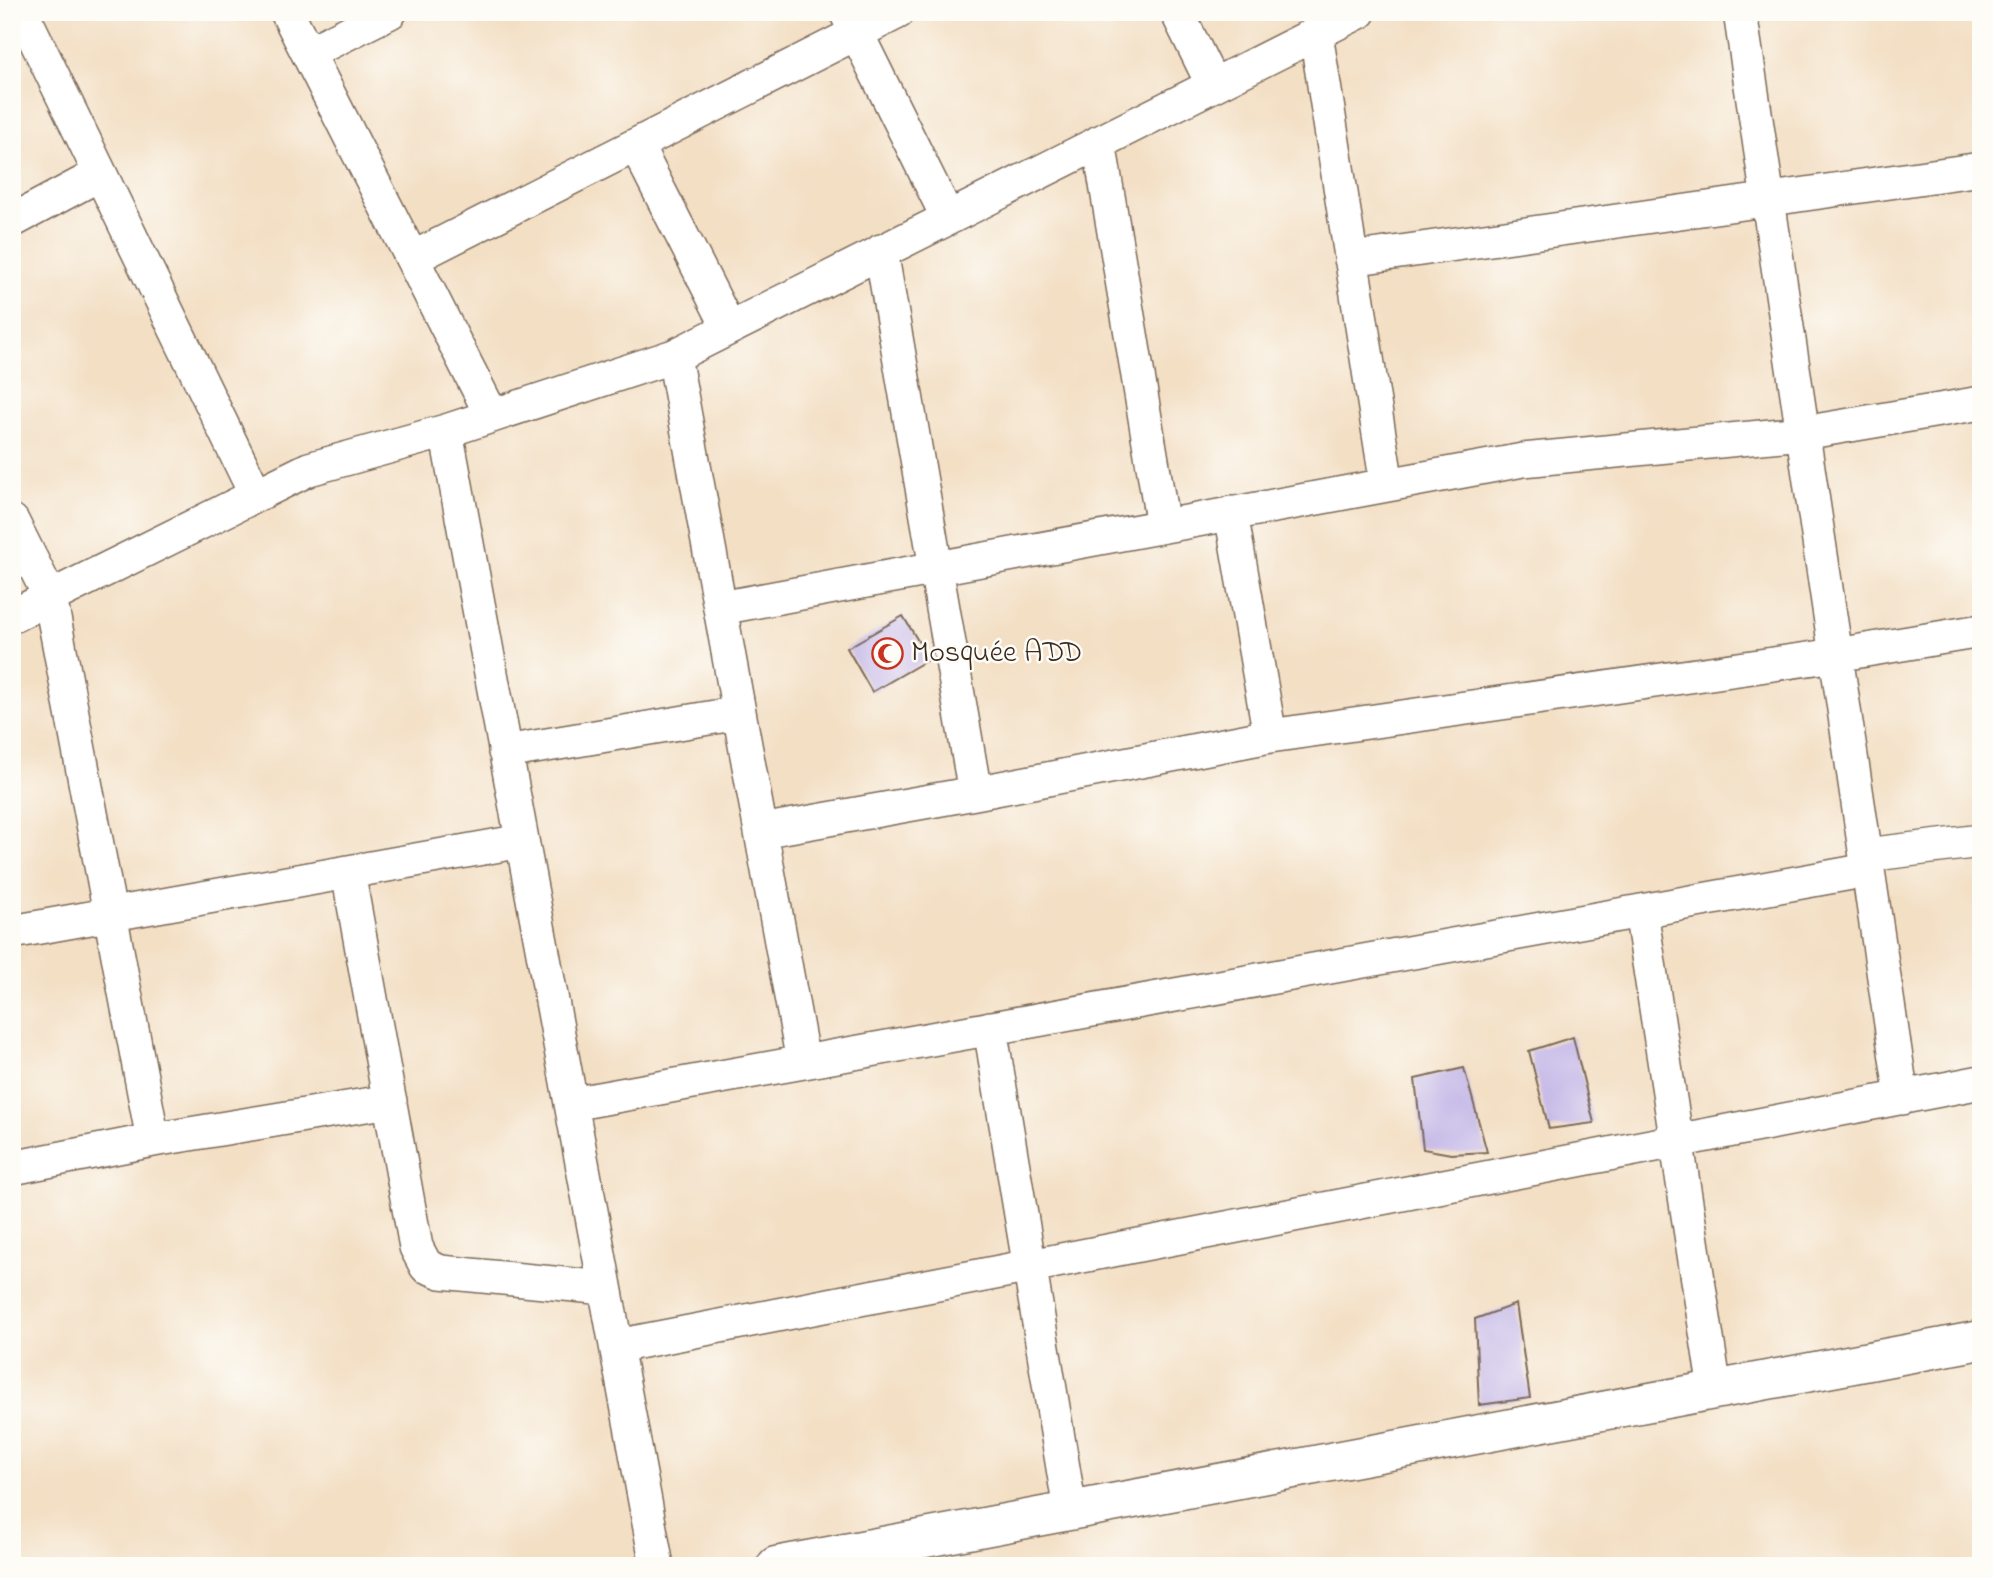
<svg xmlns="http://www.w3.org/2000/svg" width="1993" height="1578" font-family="'Indie Flower',sans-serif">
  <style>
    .building { fill: #c8bce8 }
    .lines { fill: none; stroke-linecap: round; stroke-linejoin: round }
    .street-casing { stroke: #7b6958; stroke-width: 36 }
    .secondary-casing { stroke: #7b6958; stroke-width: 41 }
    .street { stroke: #fff; stroke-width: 33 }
    .secondary { stroke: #fff; stroke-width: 38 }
    .labels { text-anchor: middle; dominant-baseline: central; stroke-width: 5; stroke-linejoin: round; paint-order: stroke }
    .poi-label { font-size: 30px; fill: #3b2a1e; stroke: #fdfcf7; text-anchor: start }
  </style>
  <rect width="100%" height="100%" fill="#fdfcf7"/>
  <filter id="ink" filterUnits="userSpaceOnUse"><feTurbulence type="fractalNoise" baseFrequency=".0143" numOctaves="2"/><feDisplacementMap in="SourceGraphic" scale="14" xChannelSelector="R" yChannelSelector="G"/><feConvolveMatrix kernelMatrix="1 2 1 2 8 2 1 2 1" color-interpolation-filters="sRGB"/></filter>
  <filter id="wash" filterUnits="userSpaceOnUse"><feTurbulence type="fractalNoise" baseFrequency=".00686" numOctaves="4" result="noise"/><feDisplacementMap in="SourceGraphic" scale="28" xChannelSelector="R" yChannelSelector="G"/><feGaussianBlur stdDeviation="1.57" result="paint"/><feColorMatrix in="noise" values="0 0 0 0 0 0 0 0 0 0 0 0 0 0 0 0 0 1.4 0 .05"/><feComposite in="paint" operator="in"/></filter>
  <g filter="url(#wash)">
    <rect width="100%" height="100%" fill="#f3dfc4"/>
    <g id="blocks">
      <path class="building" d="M903,616L929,659L872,692L847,648Z
        M1573,1037L1594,1123L1549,1129L1529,1051Z
        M1464,1068L1487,1152L1451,1154L1423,1149L1415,1079Z
        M1516,1304L1530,1398L1479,1405L1475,1319Z"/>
    </g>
  </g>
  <g filter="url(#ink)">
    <use href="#blocks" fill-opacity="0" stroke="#7b6958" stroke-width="2"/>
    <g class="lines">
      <defs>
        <path id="street" d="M22,12L256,495
          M287,12L492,416
          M846,12L948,218
          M1177,12L1213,85
          M1740,12L1902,1098
          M1316,34L1387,485
          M308,53L390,12
          M1099,142L1163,526
          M636,145L729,328
          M12,221L100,174
          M881,251L975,793
          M413,258L898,12
          M1351,259L1981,169
          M674,356L803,1062
          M446,431L657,1566
          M1231,513L1270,736
          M12,521L50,597L153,1140
          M720,608L1523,460L1803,433L1981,403
          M12,616L309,469L446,431L674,356L1359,12
          M505,752L739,713
          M761,831L975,793L1270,736L1836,655L1981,631
          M1866,855L1981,841
          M348,872L416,1247L426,1266L441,1272L605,1288
          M1641,911L1715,1390
          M12,932L522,841
          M990,1028L1070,1510
          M571,1104L1868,870
          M12,1168L153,1140L390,1101
          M617,1346L1981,1082"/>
        <path id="secondary" d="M776,1566L1981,1340"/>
      </defs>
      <use href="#street" class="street-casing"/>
      <use href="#secondary" class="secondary-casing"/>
      <use href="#street" class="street"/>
      <use href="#secondary" class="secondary"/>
    </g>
  </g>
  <defs>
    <symbol id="mosque-ring" viewBox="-11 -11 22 22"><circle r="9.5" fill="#fdfcf7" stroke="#c8321e" stroke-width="1.5"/><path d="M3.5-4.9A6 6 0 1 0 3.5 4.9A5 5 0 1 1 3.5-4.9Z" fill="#c8321e"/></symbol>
  </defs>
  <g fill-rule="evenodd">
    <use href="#mosque-ring" x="870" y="636" width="35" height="35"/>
  </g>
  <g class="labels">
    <g class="poi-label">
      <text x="911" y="654">Mosquée ADD</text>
    </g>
  </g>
  <rect width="1993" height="1578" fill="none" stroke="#fdfcf7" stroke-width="42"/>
</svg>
